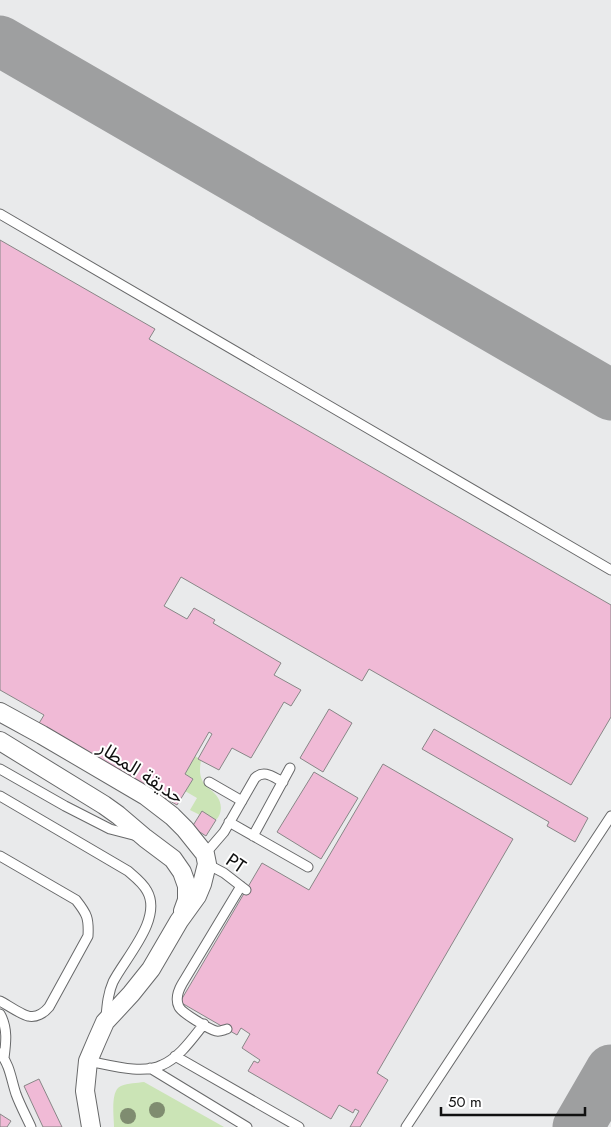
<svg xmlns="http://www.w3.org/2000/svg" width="611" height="1127" font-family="Jost,'Noto Sans Arabic',sans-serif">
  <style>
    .green { fill: #cbe4b6 }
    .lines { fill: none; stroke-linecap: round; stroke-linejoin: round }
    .taxiway { stroke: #9e9fa0; stroke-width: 51 }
    .building { fill: #f0bad6; stroke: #888787 }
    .lane-casing { stroke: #68696a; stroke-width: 11 }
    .street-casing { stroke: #68696a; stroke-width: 20 }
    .lane { stroke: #fff; stroke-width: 9 }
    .street { stroke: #fff; stroke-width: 18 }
    .tree { fill: #7f8c70 }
    .labels { text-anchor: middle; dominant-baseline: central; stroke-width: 4; stroke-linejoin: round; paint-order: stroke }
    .street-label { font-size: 19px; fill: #111; stroke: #fff }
  </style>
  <rect width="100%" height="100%" fill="#e9eaeb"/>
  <path class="green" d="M195,756L201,760C200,767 199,773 202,780C205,787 211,789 216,795C222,802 223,813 216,820L202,812L200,815L190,810L197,798L185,791L193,779L185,774Z
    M144,1082L224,1127H114C114,1117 110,1090 121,1086C128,1083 137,1083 144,1082Z"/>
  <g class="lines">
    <path class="taxiway" d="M0,41L611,395
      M578,1127L611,1070"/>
  </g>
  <path class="building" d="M0,240L155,329L149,339L611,605V717L571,785L369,669L362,681L181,577L164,606L187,619L194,608L215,620L213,623L281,663L274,675L301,690L291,706L284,702L251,758L232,748L219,770L198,759L212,734L209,732L185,774L193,779L177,805L38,725L44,715L0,690Z
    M329,709L352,723L323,772L300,758Z
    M434,729L588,818L575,842L547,826L549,822L422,749Z
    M383,764L513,839L377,1073L388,1080L360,1127H350L359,1111L355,1109L353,1113L339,1105L331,1119L248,1071L254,1061L258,1063L260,1060L242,1048L250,1034L241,1028L237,1035L180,1002L262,863L309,890Z
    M314,772L358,798L321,859L277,832Z
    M202,811L216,820L206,836L192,827Z
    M39,1079L62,1127H43L24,1086Z
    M0,1114L11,1121L7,1127H0Z"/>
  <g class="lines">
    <defs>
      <path id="lane" d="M0,214L611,570
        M0,769L65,806L110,829L137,836
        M209,782L242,801
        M0,796L128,871C135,877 143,883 147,891C163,919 125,958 113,982C108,993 107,1005 106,1017
        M229,822L308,867
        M253,836L290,768
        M205,854L224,832L255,778C264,769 273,777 283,782
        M0,856L76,900C87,914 89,918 88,936L49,1007C44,1013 36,1018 28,1016C22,1015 6,1004 0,1001
        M207,864L224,873L246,890
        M0,1014C8,1028 6,1043 4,1058
        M227,1029C223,1030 220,1032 216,1031C209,1029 182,1013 179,1007C175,999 178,991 182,984L241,886
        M0,1053C10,1065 11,1079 16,1094C20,1105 26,1116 31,1127
        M175,1056L299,1127
        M88,1061C110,1065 142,1075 162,1065C179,1058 192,1039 204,1024
        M150,1068L247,1127
        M406,1127L611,816"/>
      <path id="street" d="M0,712L42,735L146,796L172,816L185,829L205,854L207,864L202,884L197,896L179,921L151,969L131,994L105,1022L97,1040L88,1061L85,1091L91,1127
        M0,741L104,805L118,815L145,838L173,859L182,872L187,886V900L183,911"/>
    </defs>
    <use href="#lane" class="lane-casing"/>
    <use href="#street" class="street-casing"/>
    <use href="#lane" class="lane"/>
    <use href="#street" class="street"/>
  </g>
  <g class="tree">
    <circle cx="157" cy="1110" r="8"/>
    <circle cx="128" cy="1116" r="8"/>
  </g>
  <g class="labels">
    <g class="street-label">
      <text transform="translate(141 772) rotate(33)">حديقة المطار</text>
      <text transform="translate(236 863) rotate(34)">PT</text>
    </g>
  </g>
  <path d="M441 1107v8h144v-8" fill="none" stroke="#111111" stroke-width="2.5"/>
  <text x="448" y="1107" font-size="15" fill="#111111" stroke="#ffffff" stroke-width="4" paint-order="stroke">50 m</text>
</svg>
